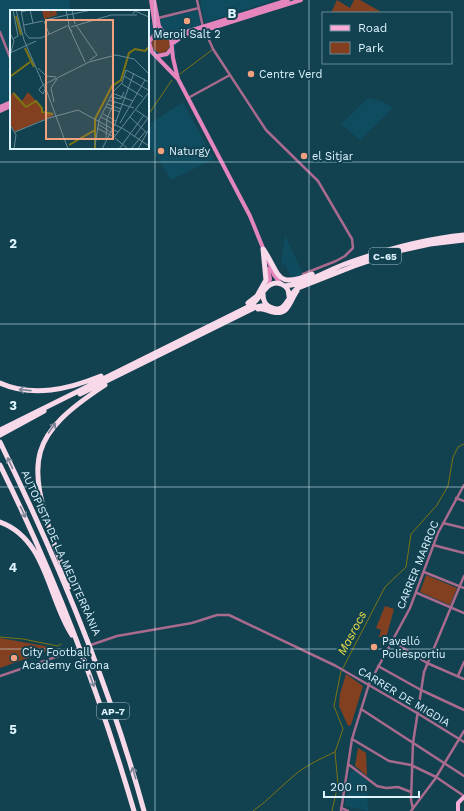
<svg xmlns="http://www.w3.org/2000/svg" width="464" height="811" font-family="'Work Sans',sans-serif">
  <style>
    .built { fill: #104c5f }
    .green { fill: #834020 }
    .lines { fill: none; stroke-linecap: round; stroke-linejoin: round }
    .stream { stroke: #7d7514; stroke-width: 1 }
    .street { stroke: #a86b8e; stroke-width: 2.5 }
    .secondary { stroke: #e485bd; stroke-width: 4 }
    .primary { stroke: #f7add7; stroke-width: 4 }
    .highway { stroke: #f8d9e9; stroke-width: 5 }
    .oneway { stroke: #798595 }
    .grid { fill: none; stroke: #def5ff; stroke-width: 1; stroke-opacity: 0.55 }
    .poi-dot { fill: #f1a17d; stroke: #124150; stroke-width: 1.5 }
    .labels { text-anchor: middle; dominant-baseline: central; stroke-width: 4; stroke-linejoin: round; paint-order: stroke }
    .shield { fill: #124150; stroke: #a1bfca; stroke-width: 1 }
    .shield-label { font-size: 10px; font-weight: bold; fill: #def5ff }
    .poi-label { font-size: 11px; fill: #def5ff; stroke: #124150; text-anchor: start }
    .street-label { font-size: 11px; fill: #def5ff; stroke: #124150 }
    .water-label { font-size: 12px; font-style: italic; fill: #eee144; stroke: #124150 }
    .inset-river { fill: none; stroke: #7d7514; stroke-width: 2 }
    .inset-road { fill: none; stroke: #648996; stroke-width: 1 }
    .view { fill: #f1a17d; fill-opacity: 0.15; stroke: #f1a17d; stroke-width: 2 }
    .inset-edge { fill: none; stroke: #def5ff; stroke-width: 2 }
    .grid-label { font-size: 13px; text-anchor: middle; font-weight: bold; fill: #def5ff; stroke: #124150; stroke-width: 4; stroke-linejoin: round; paint-order: stroke }
  </style>
  <rect width="100%" height="100%" fill="#124150"/>
  <path class="built" d="M0,0H69L71,11H11V109L0,113Z
    M200,0H275L205,23Z
    M200,10L205,33L181,40L175,47L176,55L157,60L148,53V24L158,19Z
    M368,98L382,101L393,108L360,140L341,124Z
    M183,102L214,159L171,180L148,143V125Z
    M285,235L303,274L295,278L291,277L285,264L281,266Z
    M352,771H355L367,781L368,811L345,806L350,773Z"/>
  <path class="green" d="M337,0L350,8L354,0H360L383,13H331Z
    M152 44a9 9 0 1 1 18 0a9 9 0 1 1-18 0Z
    M426,575L457,588L450,605L420,592Z
    M385,606L394,609L386,638L379,637L381,630L376,628Z
    M0,638L56,648L0,668Z
    M346,674L363,686L351,725L348,726L339,706L340,694Z
    M358,748L366,753L367,776L355,766Z"/>
  <g class="lines">
    <path class="stream" d="M180,74L212,50
      M148,115L172,80
      M0,637L23,639L58,646L61,644
      M343,668L385,587L406,567L411,534L437,505L448,486L453,457L458,447L464,444
      M253,811C269,800 282,785 297,773C309,764 322,758 335,752L343,729L334,706L341,671
      M332,811L338,784L335,752"/>
    <path class="street" d="M197,0L203,27
      M158,18L199,8
      M205,31L213,49L266,130L318,181L352,239L353,248L345,256L336,261L303,274
      M0,32L11,60
      M188,98L230,75
      M456,498L464,501
      M443,523L464,528
      M433,545L464,553
      M424,572L464,588
      M417,593L464,613
      M392,641L427,663L464,679
      M378,666L421,690L464,710
      M0,676L117,636L192,623L217,615H229L336,666L417,713L464,742
      M458,676L464,662
      M361,709L464,776
      M352,739L389,761L411,765L436,777L464,796
      M348,764L377,786L386,788L398,787L411,792
      M341,808L348,811
      M413,809L411,800L413,743L424,672L464,576
      M341,811L352,739L369,684L410,608L438,533L464,485
      M411,811L435,779L464,731"/>
    <path class="secondary" d="M151,0L155,27V34
      M154,0L159,26L163,32
      M170,37L288,0
      M173,43L180,38L301,0
      M157,56L167,54L172,48
      M178,79L173,58L171,39L165,33L155,34L149,42L152,52L178,79L250,216L274,275L281,284
      M0,107L11,102
      M0,111L11,106
      M268,286L270,279L268,269"/>
    <path class="primary" d="M458,811V803L464,797"/>
    <path class="highway" d="M264,250C281,277 276,288 312,274
      M285,286C306,284 326,271 345,264C384,250 423,239 464,235
      M263,294C263,299 265,305 270,307C286,316 288,294 298,288L354,266L398,251L430,244L464,240
      M248,303L257,296L266,280L263,249
      M258,309C264,308 268,311 273,312C289,316 290,300 297,291
      M0,383C33,398 69,389 101,376
      M80,394L256,307L267,305
      M0,430L250,306C261,299 267,278 281,284C287,286 289,291 289,296
      M0,435L44,411
      M0,442C58,561 109,683 144,811
      M0,465C55,576 99,692 134,811
      M0,522C47,539 48,599 72,635
      M69,587C65,572 59,558 54,543C26,459 29,435 105,385"/>
  </g>
  <defs><path id="oneway-shaft" d="M-6 0H5M1.5-3L5.5 0L1.5 3" fill="none" stroke-width="1.6" stroke-linecap="round" stroke-linejoin="round"/></defs>
  <g class="oneway">
    <use href="#oneway-shaft" transform="translate(25 390) rotate(-174)"/>
    <use href="#oneway-shaft" transform="translate(52 428) rotate(-54)"/>
    <use href="#oneway-shaft" transform="translate(10 463) rotate(-115)"/>
    <use href="#oneway-shaft" transform="translate(23 512) rotate(65)"/>
    <use href="#oneway-shaft" transform="translate(92 681) rotate(70)"/>
    <use href="#oneway-shaft" transform="translate(134 773) rotate(-107)"/>
  </g>
  <path class="grid" d="M155,0V811M309,0V811M0,162H464M0,324H464M0,487H464M0,649H464"/>
  <g class="poi-dot">
    <circle cx="187" cy="21" r="4"/>
    <circle cx="251" cy="74" r="4"/>
    <circle cx="161" cy="151" r="4"/>
    <circle cx="304" cy="156" r="4"/>
    <circle cx="374" cy="647" r="4"/>
    <circle cx="14" cy="658" r="4"/>
  </g>
  <g class="labels">
    <g class="shield">
      <rect x="369" y="248" width="32" height="16" rx="3"/>
      <rect x="97" y="703" width="32" height="16" rx="3"/>
    </g>
    <g class="shield-label">
      <text x="385" y="256">C-65</text>
      <text x="113" y="711">AP-7</text>
    </g>
    <g class="poi-label">
      <text x="187" y="34" text-anchor="middle">Meroil Salt 2</text>
      <text x="259" y="74">Centre Verd</text>
      <text x="169" y="151">Naturgy</text>
      <text x="312" y="156">el Sitjar</text>
      <text x="382" y="641">Pavelló<tspan x="382" dy="13">Poliesportiu</tspan></text>
      <text x="22" y="652">City Football<tspan x="22" dy="13">Academy Girona</tspan></text>
    </g>
    <g class="street-label">
      <text transform="translate(61 553) rotate(66)">AUTOPISTA DE LA MEDITERRÀNIA</text>
      <text transform="translate(418 565) rotate(-68)">CARRER MARROC</text>
      <text transform="translate(404 697) rotate(31)">CARRER DE MIGDIA</text>
    </g>
    <g class="water-label">
      <text transform="translate(352 633) rotate(-62)">Masrocs</text>
    </g>
  </g>
  <g transform="translate(10 10)">
    <rect width="139" height="139" fill="#124150"/>
    <path d="M40,0L42,6L41,0H46L47,5L34,9L32,0ZM4,82L12,91L18,82L32,98V103L44,105L5,122L0,114V86Z" fill="#834020"/>
    <path class="inset-river" d="M6,6L11,25M15,38L24,57M1,66L20,52M3,83L16,97L26,91L32,98V102L43,104M85,120V139M59,135L85,120V109L102,76L111,70L119,43L125,39L135,41L139,37"/>
    <path class="inset-road" d="M6,0L14,30L30,67M11,0L15,23L19,28H31L57,16M56,0L59,15M62,0L65,14M11,2L20,0L23,13M123,4L125,1L139,7M57,5L82,0M35,10L57,5M34,11L39,24M14,15L33,11M66,15L87,45L80,50M61,17L101,5H127M62,22L58,15L75,52M0,23L4,31L1,42M3,29L8,26L3,0M0,43L26,31M28,58L36,66L46,67M30,66L31,70L35,78V79L33,84L29,80L31,77L33,75L79,52L106,45L124,49L139,64M114,66L138,80M112,74L133,87M36,79L58,139M102,83L123,91M101,87L111,89L114,82M99,90L124,98M44,92L41,78L47,69M97,94L111,99M96,97L110,102M126,100L139,109M93,104L106,111M91,107L111,118M120,107L137,123M110,113L135,70M88,114L105,125M0,115L6,125L4,139M87,118L104,127M112,118L139,136M5,122L39,108L68,100L108,122M124,127L138,108M96,128L97,108L105,91M105,128L118,139M102,130L139,82M85,136L89,110L103,82L112,73L116,60L139,72M92,139L105,114L124,63M109,139L134,105M121,139L135,122M128,139L139,119"/>
    <path class="view" d="M36,10H103V129H36Z"/>
    <rect width="139" height="139" class="inset-edge"/>
  </g>
  <g class="grid-label">
    <text x="232" y="18">B</text>
    <text x="13" y="248">2</text>
    <text x="13" y="410">3</text>
    <text x="13" y="572">4</text>
    <text x="13" y="734">5</text>
  </g>
  <rect x="322" y="12" width="130" height="52" fill="#124150" stroke="#648996"/>
  <rect x="330" y="25" width="20" height="6" fill="#f7add7" stroke="#648996"/>
  <text x="358" y="32" font-size="12" fill="#def5ff">Road</text>
  <rect x="330" y="42" width="20" height="12" fill="#834020" stroke="#648996"/>
  <text x="358" y="52" font-size="12" fill="#def5ff">Park</text>
  <path d="M324 791v6h95v-6" fill="none" stroke="#def5ff" stroke-width="2"/>
  <text x="330" y="791" font-size="12" fill="#def5ff" stroke="#124150" stroke-width="3" paint-order="stroke">200 m</text>
</svg>
